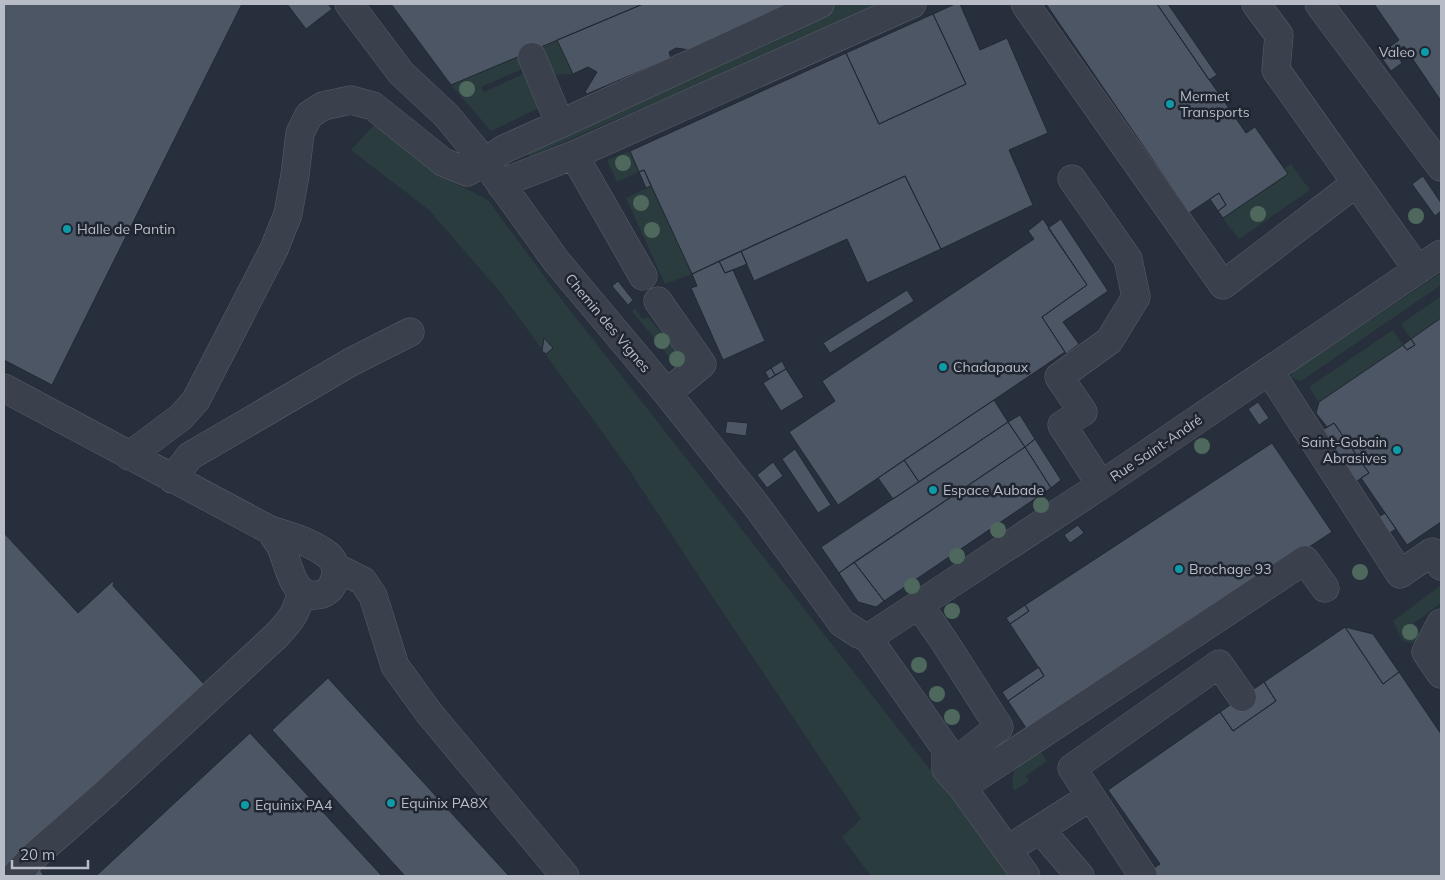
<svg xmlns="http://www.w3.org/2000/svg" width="1445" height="880" font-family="Mulish,sans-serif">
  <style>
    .green { fill: #2a3c3e }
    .building { fill: #4d5664; stroke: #222833 }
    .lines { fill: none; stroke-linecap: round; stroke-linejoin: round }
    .minor-casing { stroke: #595f6a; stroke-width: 29 }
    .minor { stroke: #3b414c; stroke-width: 28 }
    .tree { fill: #4f685e }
    .culture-dot { fill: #0f9aa8; stroke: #202631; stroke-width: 2 }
    .labels { text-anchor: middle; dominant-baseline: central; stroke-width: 5; stroke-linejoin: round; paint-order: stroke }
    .poi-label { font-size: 14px; fill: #b7bcc7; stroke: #202631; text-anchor: start }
    .street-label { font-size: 14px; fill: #b7bcc7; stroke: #202631 }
  </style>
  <rect width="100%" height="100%" fill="#272f3c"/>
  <path class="green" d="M835,4H884L531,156L525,153L527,147Z
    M557,40L573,74L553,75L536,49Z
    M525,54L529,66L481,87L484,92L530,71L545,105L491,131L451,85Z
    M375,124L437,174L488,200L555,291L972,823L1012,876H871L842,837L861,819L702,581L626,465L501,293L429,210L351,150Z
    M630,151L639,172L617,182L607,160Z
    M1291,164L1310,190L1239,239L1223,218L1288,174L1284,169Z
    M651,186L692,274L665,284L626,198Z
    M1441,273V285L1301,381L1290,377L1294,371Z
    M1441,296V318L1411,339L1401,324Z
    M635,308L642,319L648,317L686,363L678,368L632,311Z
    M1393,330L1403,345L1319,402L1309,387Z
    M1441,585V603L1414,623L1423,640L1411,643L1403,641L1393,621Z
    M1037,745L1047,761L1026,776L1029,781L1014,791C1008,768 1021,758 1037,745Z"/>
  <path class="building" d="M4,4H242L52,385L4,360Z
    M287,4H328L332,9L306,29Z
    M391,4H643L451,85Z
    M643,4H800L690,50L676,48L669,52L671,58L587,94L585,92L597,72L588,67L573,74L557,40Z
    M955,4H960L980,50L1007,38L1048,133L1009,150L1033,205L941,249L905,176L692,274L644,170L639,172L630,151L846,53L879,124L966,84L933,14Z
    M1046,4H1157L1246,133L1255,127L1288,174L1223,218L1218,211L1226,205L1219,193L1189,213Z
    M1157,4H1168L1217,75L1209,80Z
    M1374,4H1441V101L1404,46L1396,52L1402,63L1391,71L1378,53L1390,44L1391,46L1399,40Z
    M933,14L966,84L879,124L846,53Z
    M644,170L651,186L646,188L639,172Z
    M905,176L941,249L867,283L847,239L754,281L741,251Z
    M1423,176L1441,203V211L1435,216L1412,184Z
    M1219,193L1226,205L1218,211L1210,199Z
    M1043,219L1087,285L1042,317L1065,352L838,505L789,432L835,401L822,381L1034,239L1028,231Z
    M1061,219L1108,291L1063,322L1079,344L1066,354L1042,317L1087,285L1048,228Z
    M741,251L747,264L725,273L719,261Z
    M719,261L725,273L733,270L765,341L723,360L691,288L697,286L692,274Z
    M618,281L633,300L628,305L612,286Z
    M907,290L914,301L830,353L823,343Z
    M1441,318V522L1407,545L1361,478L1369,473L1334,423L1327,427L1316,413L1319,402L1403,345L1407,350L1415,345L1411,339Z
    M544,338L553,348L546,354L542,351Z
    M1411,339L1415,345L1407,350L1403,345Z
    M782,361L786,369L775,375L771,368Z
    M771,368L775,375L769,379L765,372Z
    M786,369L804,397L781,411L763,383Z
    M994,400L1008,422L919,482L904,460Z
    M1258,402L1269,418L1259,425L1248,409Z
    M1020,415L1035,439L1025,447L1008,422Z
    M727,421L748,423L746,436L725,433Z
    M1008,422L1025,447L839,573L821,547Z
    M1334,423L1369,473L1351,485L1316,434Z
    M1035,439L1061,480L1051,488L1025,447Z
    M1272,443L1332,532L1028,731L1008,701L1044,676L1010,624L1029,611L1025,605Z
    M1025,447L1051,488L884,601L854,562Z
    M795,449L831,505L818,513L782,459Z
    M904,460L919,482L893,499L878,478Z
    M773,462L783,476L767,488L757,475Z
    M1385,513L1396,529L1388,534L1377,518Z
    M1078,525L1084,533L1070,543L1064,535Z
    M4,533L78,613L114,580L113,586L217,698L39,868L44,876H4Z
    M854,562L884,601L876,607L858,602L839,573Z
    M1025,605L1029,611L1010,624L1006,618Z
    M1345,627L1373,634L1399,672L1383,684Z
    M1345,627L1383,684L1399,672L1441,734V876H1142L1160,864L1108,790L1220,712L1233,731L1276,701L1264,682Z
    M1039,667L1044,676L1008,701L1002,692Z
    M328,678L509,876H405L272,730Z
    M1264,682L1276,701L1233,731L1220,712Z
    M250,733L382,876H96Z"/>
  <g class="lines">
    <defs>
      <path id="minor" d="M349,4L401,73L446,115L485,162L557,262L667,393L756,505L842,623L859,634L868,638L946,749V769
        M1025,4L1223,285L1356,183
        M1256,4L1279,35L1276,70L1418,270
        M1319,4L1441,167
        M560,124L820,4
        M574,155L912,4
        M1072,179L1128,259L1136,297L1109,341L1059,377L1083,412L1062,425L1101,485
        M501,185L512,179L574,155L643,276
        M658,301L702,364L667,393
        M1268,372L1279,386L1400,574L1432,552L1441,566
        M4,388L270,530C290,536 311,542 328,555C332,558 334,564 337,568C335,578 334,590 322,594C292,602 290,567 281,547C278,541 273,535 270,530
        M129,456L181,417L196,400L274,249L288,214L295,175L300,133L309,115L323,106L351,100L373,106L443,162L467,172L485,162L504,149L560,124L532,57
        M172,479L190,456L351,362L410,332
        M337,568L363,581L373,596L395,666L429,713L565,876
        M919,605L944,641L999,727L946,769
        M1441,623L1426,652L1441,674
        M868,638L1101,485L1441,254
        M949,773L962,787L1026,876
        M962,787L1305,560L1325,588
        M1050,841L1080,876
        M1007,850L1090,797
        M15,876L32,858L106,793L276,636C292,619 295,615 302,592
        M1143,876L1072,768L1219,664L1242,697"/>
    </defs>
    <use href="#minor" class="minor-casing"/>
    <use href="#minor" class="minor"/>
  </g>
  <g class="tree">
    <circle cx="467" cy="89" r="8"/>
    <circle cx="623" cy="163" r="8"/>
    <circle cx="641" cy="203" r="8"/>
    <circle cx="1258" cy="214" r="8"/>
    <circle cx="1416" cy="216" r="8"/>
    <circle cx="652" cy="230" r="8"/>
    <circle cx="662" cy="341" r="8"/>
    <circle cx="677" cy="359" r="8"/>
    <circle cx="1202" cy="446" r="8"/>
    <circle cx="1041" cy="505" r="8"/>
    <circle cx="998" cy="530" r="8"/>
    <circle cx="957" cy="556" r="8"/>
    <circle cx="1360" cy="572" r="8"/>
    <circle cx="912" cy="586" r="8"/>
    <circle cx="952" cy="611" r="8"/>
    <circle cx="1410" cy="632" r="8"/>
    <circle cx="919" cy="665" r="8"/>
    <circle cx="937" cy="694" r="8"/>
    <circle cx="952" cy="717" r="8"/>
  </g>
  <g class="culture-dot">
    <circle cx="1425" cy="52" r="5"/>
    <circle cx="1170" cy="104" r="5"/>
    <circle cx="67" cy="229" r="5"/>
    <circle cx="943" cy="367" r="5"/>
    <circle cx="1397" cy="450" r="5"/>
    <circle cx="933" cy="490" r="5"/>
    <circle cx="1179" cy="569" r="5"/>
    <circle cx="391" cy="803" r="5"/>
    <circle cx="245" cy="805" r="5"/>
  </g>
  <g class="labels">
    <g class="poi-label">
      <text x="1415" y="52" text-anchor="end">Valeo</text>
      <text x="1180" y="96">Mermet<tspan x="1180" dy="16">Transports</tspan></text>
      <text x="77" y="229">Halle de Pantin</text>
      <text x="953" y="367">Chadapaux</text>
      <text x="1387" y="442" text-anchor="end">Saint-Gobain<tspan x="1387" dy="16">Abrasives</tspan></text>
      <text x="943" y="490">Espace Aubade</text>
      <text x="1189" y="569">Brochage 93</text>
      <text x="401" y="803">Equinix PA8X</text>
      <text x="255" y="805">Equinix PA4</text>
    </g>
    <g class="street-label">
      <text transform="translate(608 323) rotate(50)">Chemin des Vignes</text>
      <text transform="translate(1156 448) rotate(-34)">Rue Saint-André</text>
    </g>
  </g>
  <rect width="1445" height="880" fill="none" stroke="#b7bcc7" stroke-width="10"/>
  <path d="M12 860v8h76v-8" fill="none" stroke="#b7bcc7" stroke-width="2.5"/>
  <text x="20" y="860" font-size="15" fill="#b7bcc7" stroke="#202631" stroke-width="4" paint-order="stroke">20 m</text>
</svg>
